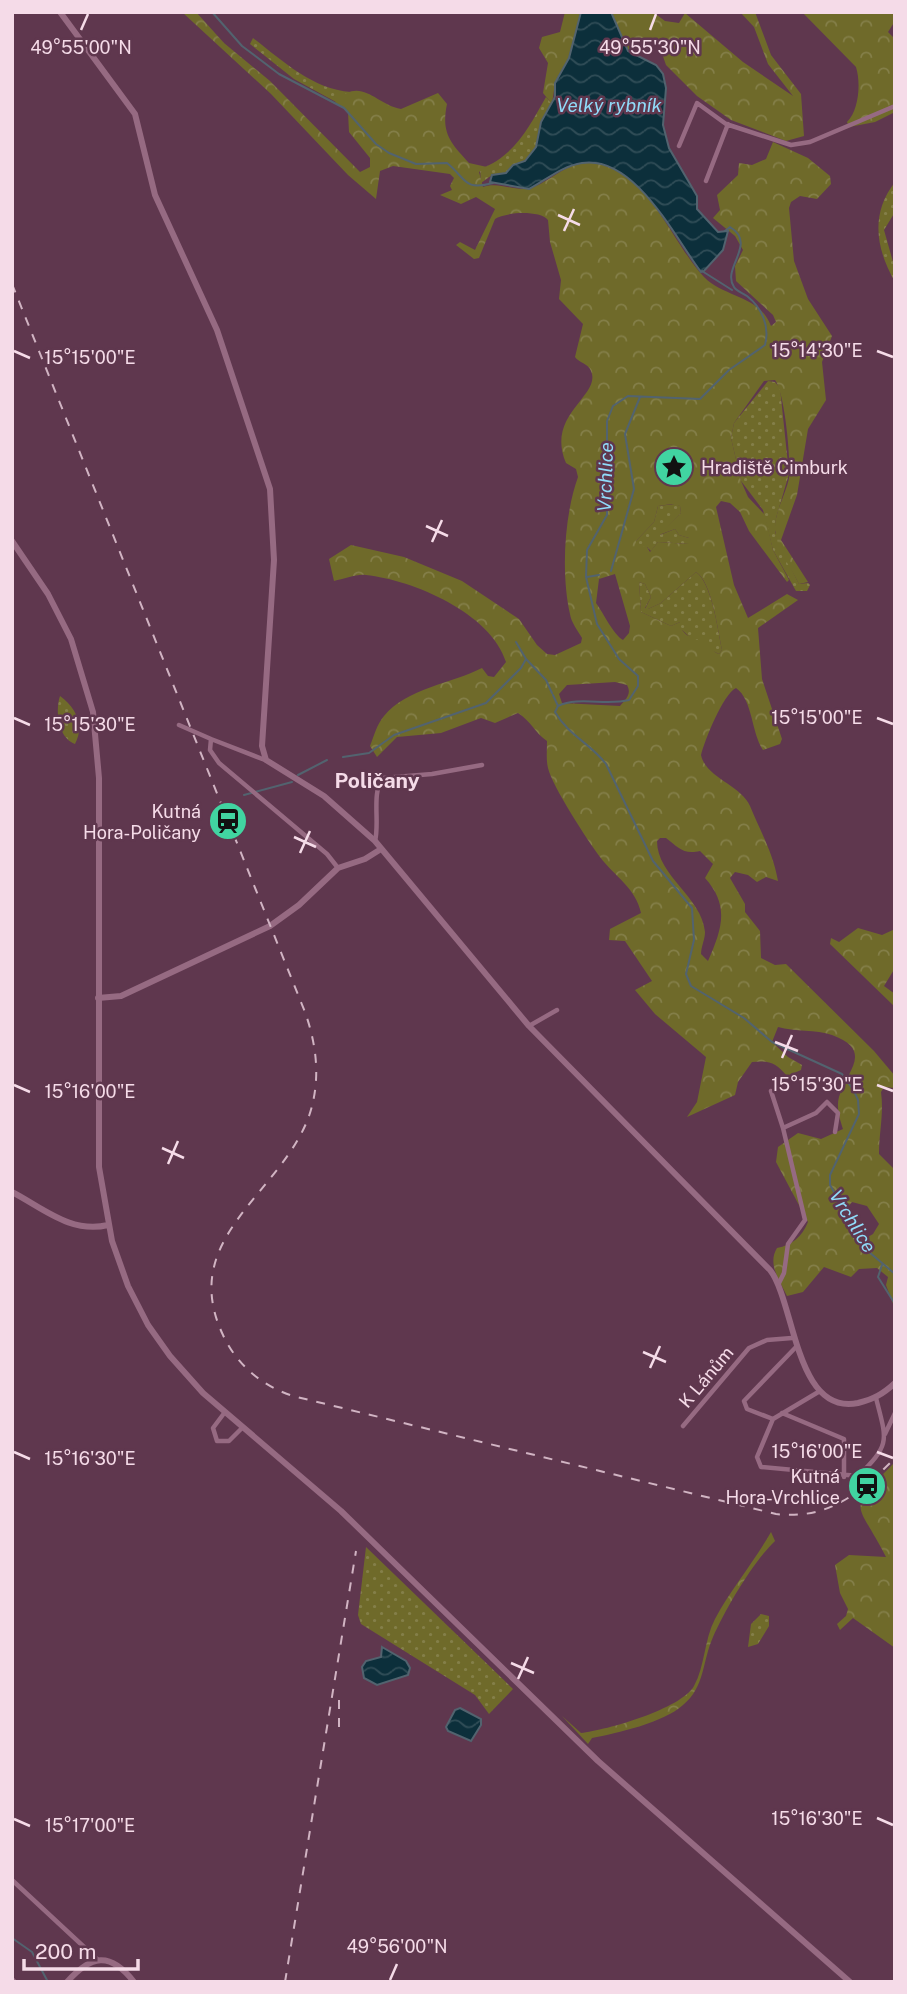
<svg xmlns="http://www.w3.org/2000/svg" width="907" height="1994" font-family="'Public Sans',sans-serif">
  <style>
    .grass { fill: url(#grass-dots) }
    .forest { fill: url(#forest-crowns); fill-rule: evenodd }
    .water { fill: url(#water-waves); stroke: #52636f; stroke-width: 2 }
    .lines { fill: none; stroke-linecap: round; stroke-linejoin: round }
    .stream { stroke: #52636f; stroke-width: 2 }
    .street { stroke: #966a82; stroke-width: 4.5 }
    .secondary { stroke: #966a82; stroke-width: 6 }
    .rail { stroke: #d1b4c3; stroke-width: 2; stroke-dasharray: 9 9; stroke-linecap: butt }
    .ticks { fill: none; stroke: #f5dbe8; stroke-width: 2.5 }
    .labels { text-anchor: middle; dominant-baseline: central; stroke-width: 5; stroke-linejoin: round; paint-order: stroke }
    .poi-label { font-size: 18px; fill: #f5dbe8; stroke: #5f374e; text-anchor: end }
    .street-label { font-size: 18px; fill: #f5dbe8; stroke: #5f374e }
    .water-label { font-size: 19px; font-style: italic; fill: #90dbf9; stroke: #5f374e }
    .quarter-label { font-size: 21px; font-weight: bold; fill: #f5dbe8; stroke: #5f374e }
    .ticks-label { font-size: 18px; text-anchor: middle; fill: #f5dbe8; stroke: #5f374e; stroke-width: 5; stroke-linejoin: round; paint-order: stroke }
  </style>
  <defs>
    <pattern id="grass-dots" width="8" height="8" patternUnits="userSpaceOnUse" patternTransform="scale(1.75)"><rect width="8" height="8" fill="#6f6a2a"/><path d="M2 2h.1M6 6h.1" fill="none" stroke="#847f49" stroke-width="1.8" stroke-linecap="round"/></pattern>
    <pattern id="forest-crowns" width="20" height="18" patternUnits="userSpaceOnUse" patternTransform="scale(1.75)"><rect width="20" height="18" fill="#6f6a2a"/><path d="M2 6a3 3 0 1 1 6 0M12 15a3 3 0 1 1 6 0" fill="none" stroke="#847f49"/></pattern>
    <pattern id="water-waves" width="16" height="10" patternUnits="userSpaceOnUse" patternTransform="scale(1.75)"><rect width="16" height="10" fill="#0c2f3b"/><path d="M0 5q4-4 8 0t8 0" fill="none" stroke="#304d57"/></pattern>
  </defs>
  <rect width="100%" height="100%" fill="#5f374e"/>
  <path class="grass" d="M253,38C283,61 312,89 351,92L336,102L294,79L250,44Z
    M546,97L552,104C540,118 543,131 536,147C531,162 516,162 506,173L492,175L481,183L480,169C515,156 529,127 546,97Z
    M895,182V212L884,230L895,269V282C876,249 870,214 895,182Z
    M768,381L775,382L780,388L789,474L776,518L775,532L782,551L799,584L808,583L810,585L807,591H796L773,550L763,510L741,481L731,438L734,423Z
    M675,504L680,506L681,513L660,535L675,529L679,535L689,538V544L658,542L651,551L647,547H636V541L654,522L658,506Z
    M696,572C712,583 718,631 722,650L719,654L696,643L680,628V622L671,626L641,612L639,582L645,584L651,597L645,608L648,609L661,603Z
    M60,696C76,708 85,725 75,744C58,738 55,711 60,696Z
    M366,1547L513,1689L489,1714L475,1695L361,1624L358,1615Z
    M761,1614L769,1616V1626L758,1644L748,1647L751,1624Z"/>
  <path class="forest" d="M182,12H196L224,43L270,81L360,172L370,167V158L349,132L348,112L335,102C361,75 375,104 401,109L438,93L447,104C441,133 450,142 469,163L487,167L479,172L483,187C498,181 515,192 531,188C549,182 564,165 584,163C643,157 672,244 704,277C725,298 759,295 771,326L776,322L773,315L736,281L735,266L743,250L735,236L713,218L720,210L717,195L738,175L739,163L752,165L766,159L773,142L808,158L830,176L831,184L817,199L800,196L791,202L789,208L794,261L808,299L832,336L822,362L826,400L808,429L797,495L781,540L808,582L799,584C790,566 777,550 775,530C774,513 786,494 789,478C791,461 785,393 775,380L764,381L734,423L731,438L741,481L748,497L765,515L773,550L789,580L787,582L749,531L740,512L730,503L721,501L716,507L734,585L748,618L787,594L798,600L758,628L762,679L782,739L780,744L763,750C751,732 753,700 736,688C723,694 705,740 701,755C706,778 741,785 750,806C760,831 773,852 778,881L766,877L757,882L748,875L735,872L730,878L745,904V912L760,931L761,958L775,965L786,964L874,1051L895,1076V1088L884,1087L881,1092C884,1114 879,1132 879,1154L895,1170V1309L886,1285L888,1277L877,1268L859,1269L851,1277L824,1267L803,1292L787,1296C780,1281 767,1264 777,1248C792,1245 802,1237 808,1222L776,1162L778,1147L798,1133L821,1139L843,1129C840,1120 836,1107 839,1097C846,1071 875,1051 832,1035C816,1029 795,1032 778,1027L772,1042L788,1057L802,1065L801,1070L787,1076C776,1063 770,1060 752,1062L738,1082L735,1095L687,1117L697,1102L706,1057L655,1014L635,990L652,981L625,941L609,940L610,929L641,913C636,888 614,876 600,857C588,841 552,786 548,768C546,760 547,750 547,741C535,733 531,721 518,713L495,723L481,718L441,733L397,737L377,757L370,746C374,736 377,724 384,716C407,688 451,684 482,668L488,676L494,677L506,662C491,613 413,580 366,575C356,574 344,579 334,581L329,559L351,545L404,557L462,581L519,619L537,645L547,654L555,655L581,643L582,638C578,631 571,622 570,614C561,574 564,516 578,477L576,469L566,463C545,414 602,396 591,371C588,363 579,363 575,357L583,324L559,299L561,280L550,242L548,220C540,210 505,212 495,219L479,258L474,259L456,245L460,242L475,250L495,209L476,197L461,204L440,195L452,190L450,186L454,178L450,174L393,166L380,171L376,199L348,175L271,94ZM672,504L680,506L681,513L659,535L675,529L679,535L689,538V544L658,542L650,552L647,547L636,546V541L654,522L658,506ZM696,572C712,582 718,631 722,650L719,654C712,652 710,645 705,643C695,638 681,637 680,622L671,626L641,612L639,582L645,584L651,597L645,609H648L661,603ZM615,574L630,626L629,633L623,640C613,634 604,614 596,603L599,579ZM615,682L627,685C632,694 626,699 620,706L562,703L559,694L567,685ZM660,838H666C678,847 683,855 700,851L713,864L705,878C730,906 722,929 708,961L701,954C701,947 705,939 705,932C702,897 657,876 657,841ZM852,1202L867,1206L879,1224L873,1234L861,1241L844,1212Z
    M565,12H581L569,58L555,83L552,104L543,93L548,63L539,48L542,37L560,32Z
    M611,12H653L665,21L679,23L685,13L743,62L793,96L768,64L754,27L740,12H755L771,55L801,94L804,136L786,141L731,120L697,96L666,65L659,45L639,38L628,51Z
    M802,12H895V21L888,32L895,39V112L875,122L849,127L847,122C859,110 861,83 856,67Z
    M858,928L882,935L895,929V968L884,986L895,994V1007L830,944L831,938L839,942Z
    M895,1462V1648L853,1618L840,1630L837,1624L846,1616L848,1609L840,1593L835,1565L849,1555L886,1557C856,1498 845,1513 895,1462Z
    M771,1532L775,1541C752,1563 726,1608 713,1637C702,1662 705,1687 683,1705C663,1723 617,1733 592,1738L588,1744L562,1716L581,1733C607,1730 681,1709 694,1686C705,1666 704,1640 715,1619C731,1589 754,1562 771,1532Z"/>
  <path class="water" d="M581,12H611L628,51L656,65L663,74L666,88L663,125L669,148L697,196V209L718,232L728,231L723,250L704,271L701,272C675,238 635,155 582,163C562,166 546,180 529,189L490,182L492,175L506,173L513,165L525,161L536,147L541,122L555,97V83L569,58Z
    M382,1647L406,1661L410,1668L408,1675L377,1685L364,1678L362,1667L366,1661L381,1657Z
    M460,1708L481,1719V1725L471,1741L448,1731L446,1727L455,1710Z"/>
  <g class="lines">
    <path class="stream" d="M212,12L242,46L279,74L344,108L376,144L389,153L416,164L447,163C467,179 463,191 493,183
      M725,231L730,227C758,244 721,268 734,287C736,291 743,293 747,296C762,308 770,326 765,345L729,370L700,399L628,396L613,406L607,421V515L587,550L586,577L597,624L619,659L638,676V686L629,700C606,706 579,696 558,706L555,712C569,736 590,743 606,764L653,861L692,908L694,940L686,974L691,986L744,1018L772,1042L842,1074L854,1091L858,1100L859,1114L830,1175V1185L869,1252L895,1274
      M702,271L732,290
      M611,571L634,489L625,434L640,397
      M587,577L599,575
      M516,642L526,659
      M553,695L558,706
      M343,757L369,753L394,735L486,703L521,668L526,659L546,680L552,693
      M298,775L327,760
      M244,795L292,782
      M882,1265L878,1277L895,1304
      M12,1938L32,1952L48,1982"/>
    <path class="street" d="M679,146L697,103L726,124L791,145L810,142L895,106
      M706,181L728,124
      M179,725L211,739
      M265,760L211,739L210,750L219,763L327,854L338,868
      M375,841C380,823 371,792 383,778L432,774L482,765
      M529,1026L557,1010
      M771,1091L783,1128
      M779,1283L784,1273L788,1244L805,1220L783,1128L816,1113L827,1102L838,1113L835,1132
      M820,1391L773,1419L757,1457L761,1467L858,1476C891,1444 887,1441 876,1398
      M225,1412L213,1428L217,1441H229L243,1427
      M782,1413L844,1439V1477
      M773,1419L747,1409L744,1401L796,1347
      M683,1426L749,1348L767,1340L792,1338
      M885,1434L895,1413
      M12,1880L97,1959"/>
    <path class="secondary" d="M60,12L135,114L155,195L217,330L270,489L274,560L262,746L266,760L324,796L375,841L529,1026L770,1270C795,1302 795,1416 858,1403C874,1399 883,1394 895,1383
      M12,541L48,594L71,639L93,712L99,778V1167L112,1241L128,1286L148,1325L170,1356L203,1393L341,1511L598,1761L850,1982
      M98,998L121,996L270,926L299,905L338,868L365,859L381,849
      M12,1192C43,1208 71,1234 108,1225
      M12,1980L14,1982
      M67,1982C91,1955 110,1951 134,1982"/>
    <path class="rail" d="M12,284L305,1012C317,1046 321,1081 309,1116C281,1194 177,1238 223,1335C237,1365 262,1386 293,1396L776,1514C829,1520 860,1493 895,1458
      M339,1727V1699
      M285,1982L356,1551"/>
  </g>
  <path class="ticks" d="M81,30L88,14M650,30L656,14M558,215L580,225M564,231L574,209M14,351L30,358M877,351L893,357M426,526L448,536M432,542L442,520M14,718L30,725M877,718L893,724M294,837L316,847M300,853L310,831M775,1042L798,1051M782,1058L792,1035M14,1085L30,1092M877,1085L893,1091M162,1148L184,1158M168,1164L178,1141M643,1352L666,1362M650,1368L660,1346M14,1452L30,1459M877,1452L893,1458M511,1663L534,1673M518,1679L528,1657M877,1818L893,1825M14,1819L30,1826M390,1980L397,1964"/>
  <defs>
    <symbol id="sight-disc" viewBox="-11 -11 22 22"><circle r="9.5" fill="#41d4a1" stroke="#5f374e"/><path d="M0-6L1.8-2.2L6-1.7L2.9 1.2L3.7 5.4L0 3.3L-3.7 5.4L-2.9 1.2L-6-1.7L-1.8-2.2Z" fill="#111"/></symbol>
    <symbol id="station-disc" viewBox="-11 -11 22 22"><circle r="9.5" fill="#41d4a1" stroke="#5f374e"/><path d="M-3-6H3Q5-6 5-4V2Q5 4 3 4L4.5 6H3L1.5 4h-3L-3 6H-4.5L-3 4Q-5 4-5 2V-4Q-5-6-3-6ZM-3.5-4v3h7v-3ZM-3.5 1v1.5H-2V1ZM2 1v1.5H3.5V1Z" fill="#111"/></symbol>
  </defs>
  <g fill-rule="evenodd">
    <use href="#sight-disc" x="652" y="445" width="44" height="44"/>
    <use href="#station-disc" x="206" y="799" width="44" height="44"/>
    <use href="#station-disc" x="845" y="1464" width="44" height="44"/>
  </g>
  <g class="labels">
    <g class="poi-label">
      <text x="701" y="467" text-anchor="start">Hradiště Cimburk</text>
      <text x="201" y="811">Kutná<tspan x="201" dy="21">Hora-Poličany</tspan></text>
      <text x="840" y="1476">Kutná<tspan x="840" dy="21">Hora-Vrchlice</tspan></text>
    </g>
    <g class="street-label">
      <text transform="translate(706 1377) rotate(-50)">K Lánům</text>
    </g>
    <g class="water-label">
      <text x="609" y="105">Velký rybník</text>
      <text transform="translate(605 477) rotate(-88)">Vrchlice</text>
      <text transform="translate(853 1221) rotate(58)">Vrchlice</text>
    </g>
    <g class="quarter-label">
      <text x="377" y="780">Poličany</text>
    </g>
  </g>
  <g class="ticks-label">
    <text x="81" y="54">49°55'00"N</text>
    <text x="650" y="54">49°55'30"N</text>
    <text x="817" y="357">15°14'30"E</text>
    <text x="90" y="364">15°15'00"E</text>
    <text x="817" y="724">15°15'00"E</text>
    <text x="90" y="731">15°15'30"E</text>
    <text x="817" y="1091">15°15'30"E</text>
    <text x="90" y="1098">15°16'00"E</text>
    <text x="817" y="1458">15°16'00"E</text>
    <text x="90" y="1465">15°16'30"E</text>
    <text x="817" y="1825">15°16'30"E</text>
    <text x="90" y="1832">15°17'00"E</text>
    <text x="397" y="1953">49°56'00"N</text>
  </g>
  <rect width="907" height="1994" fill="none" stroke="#f5dbe8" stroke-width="28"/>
  <path d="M24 1959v10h114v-10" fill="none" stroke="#f5dbe8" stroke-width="3.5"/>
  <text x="35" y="1959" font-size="21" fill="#f5dbe8" stroke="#5f374e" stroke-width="5" paint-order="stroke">200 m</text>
</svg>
